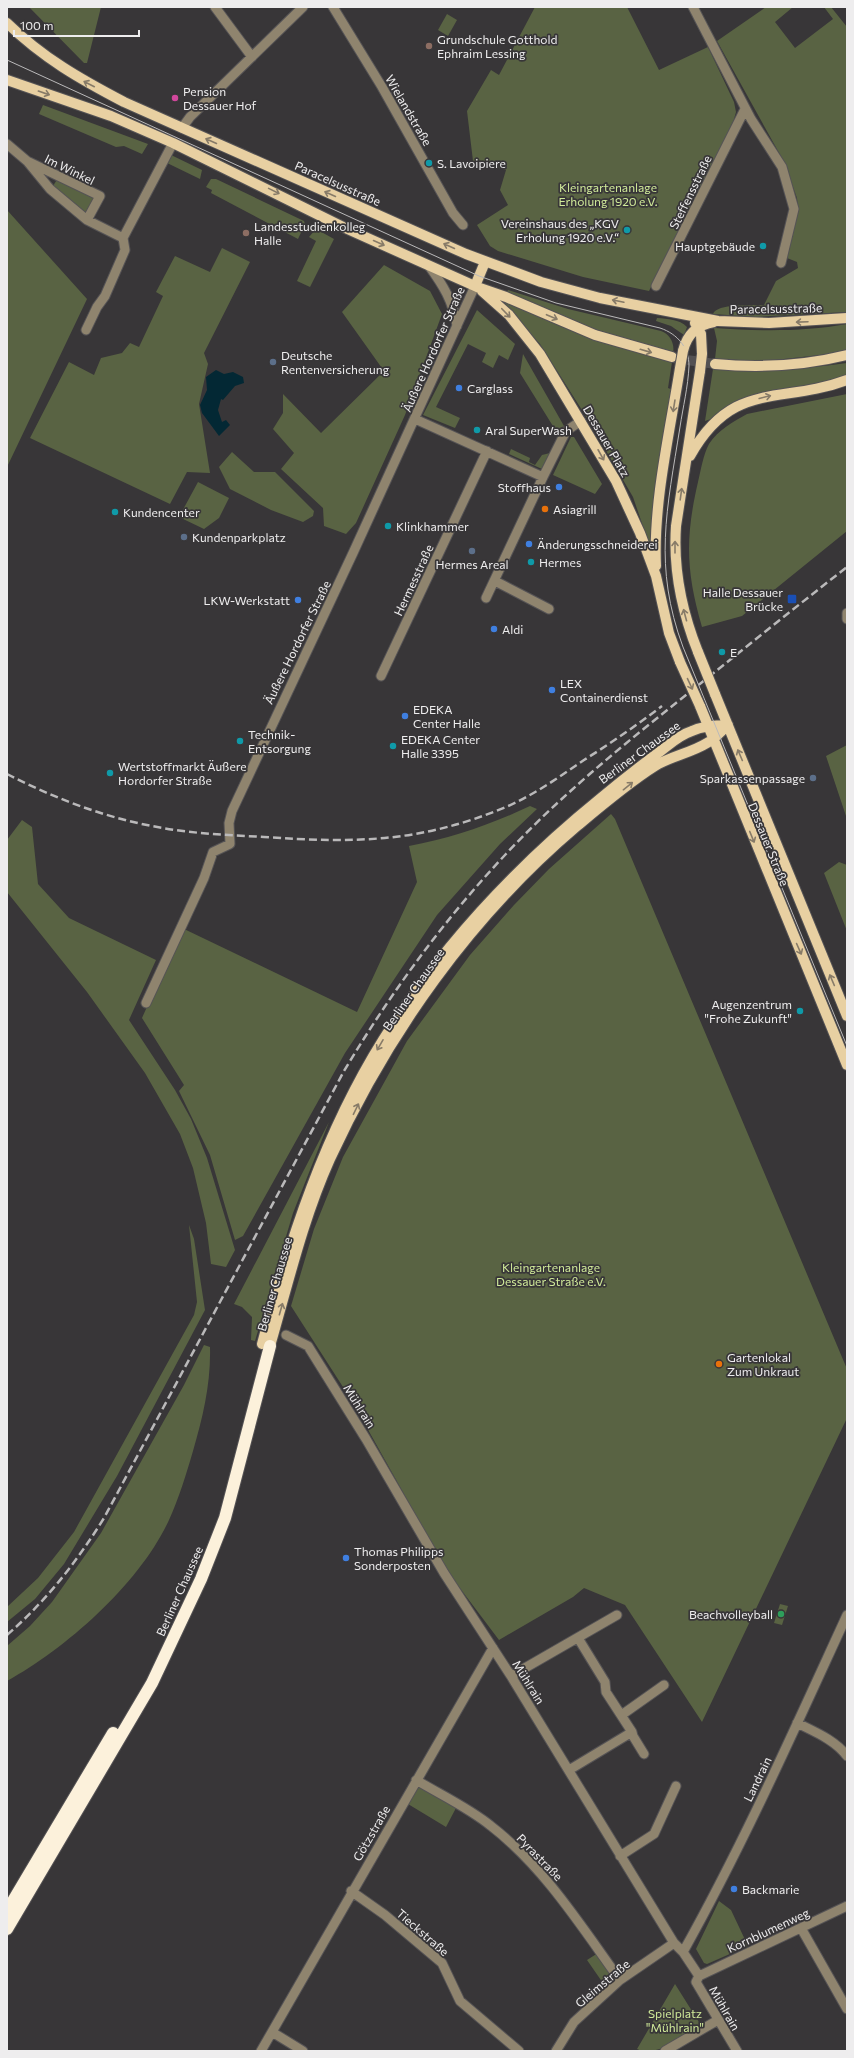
<svg xmlns="http://www.w3.org/2000/svg" width="854" height="2058" font-family="Commissioner,sans-serif">
  <style>
    .green { fill: #596343 }
    .water { fill: #032834 }
    .lines { fill: none; stroke-linecap: round; stroke-linejoin: round }
    .major-tunnel { stroke: #535153; stroke-width: 10; stroke-dasharray: 10 5; stroke-linecap: butt }
    .minor-casing { stroke: #555355; stroke-width: 11 }
    .major-casing { stroke: #555355; stroke-width: 12 }
    .highway-casing { stroke: #555355; stroke-width: 14 }
    .minor { stroke: #8f846e; stroke-width: 9 }
    .major { stroke: #e8d0a2; stroke-width: 10 }
    .highway { stroke: #fcf1db; stroke-width: 12 }
    .tram { stroke: #bab9ba; stroke-width: 1 }
    .rail { stroke: #bab9ba; stroke-width: 2.5; stroke-dasharray: 8 4; stroke-linecap: butt }
    .major-bridge-casing { stroke: #555355; stroke-width: 12; stroke-linecap: butt }
    .major-bridge { stroke: #e8d0a2; stroke-width: 10 }
    .oneway { stroke: #877b68 }
    .education-dot { fill: #8d6e63; stroke: #383638; stroke-width: 1.5 }
    .hotel-dot { fill: #d1479c; stroke: #383638; stroke-width: 1.5 }
    .culture-dot { fill: #0f9aa8; stroke: #383638; stroke-width: 1.5 }
    .service-dot { fill: #5c6f8a; stroke: #383638; stroke-width: 1.5 }
    .shop-dot { fill: #3f7fe0; stroke: #383638; stroke-width: 1.5 }
    .food-dot { fill: #e8710a; stroke: #383638; stroke-width: 1.5 }
    .transit-dot { fill: #1a4fb4; stroke: #383638; stroke-width: 1.5 }
    .leisure-dot { fill: #2e9e5b; stroke: #383638; stroke-width: 1.5 }
    .labels { text-anchor: middle; dominant-baseline: central; stroke-width: 3.5; stroke-linejoin: round; paint-order: stroke }
    .poi-label { font-size: 12px; fill: #eeedee; stroke: #383638; text-anchor: start }
    .street-label { font-size: 12px; fill: #eeedee; stroke: #383638 }
    .park-label { font-size: 12px; fill: #d0ea99; stroke: #383638 }
  </style>
  <rect width="100%" height="100%" fill="#383638"/>
  <path class="green" d="M29,7H101L87,63H84Z
    M535,7H627L659,70L708,47L734,102L736,112L733,123L649,291L583,277L498,251L490,246L477,225L508,205L500,190L506,170L473,161L467,111L491,70L499,75Z
    M766,7H793L775,22L795,48L833,19L824,7H831L847,27V312L755,317L713,314C717,303 752,306 764,305L776,281L798,268L797,262L787,258L798,210L797,198L783,160L717,41Z
    M447,14L457,20L448,36L438,30Z
    M43,105L148,144L142,154L124,146L116,147L39,114Z
    M169,154L202,170L200,179L165,162Z
    M58,178L95,196L85,215L53,186Z
    M211,179H216L304,221L305,224L298,239L211,193L212,190L206,187Z
    M7,210L87,299L7,467Z
    M316,229L334,239L310,287L297,281L316,241L309,237Z
    M222,248L250,262L204,353L208,364L199,404L210,473L187,472L170,504L30,438L69,362L94,375L101,358L122,353L130,343L139,347L163,296L156,292L175,256L210,272Z
    M384,265L430,291L442,314L405,415L356,523L346,534L324,526L323,508L281,469L294,453L273,429L283,413V394L321,433L384,371L342,312Z
    M508,290L568,309L661,331C670,334 675,344 673,353L608,335L507,292Z
    M503,300L598,341L672,362L668,388L673,390L651,541H648L633,497L587,418L540,344L503,304Z
    M477,310L515,344L508,360L499,355L493,368L482,362L486,353L468,344L436,407L460,418L455,428L423,415Z
    M657,318C668,319 679,319 687,327L684,335L671,326L656,321Z
    M847,324V352L766,361L715,359L717,341L714,328C758,331 803,332 847,324Z
    M523,354L564,426L556,431L520,373Z
    M847,363V376L825,382L753,396L735,403L711,419L705,421L713,369C759,372 802,369 847,363Z
    M847,394V531L742,616L702,627C686,572 685,538 698,482C701,470 703,455 709,444C718,430 733,422 747,414Z
    M571,437H574L602,484L595,494L553,475Z
    M511,449L530,458L529,462L535,465L542,455L550,453L542,469L509,454Z
    M232,452L254,472H275L314,511L313,516L303,522L271,510L230,489L219,467Z
    M198,482L229,498L219,518L204,529L179,517Z
    M847,745V819L826,756Z
    M530,806L537,809L500,844L437,915L345,1053L243,1236L235,1240L210,1155L179,1091L184,1085L142,1018L182,928L357,1012L417,882L409,846C452,838 490,825 530,806Z
    M611,814L615,819L847,1369V1418L702,1722L625,1605L584,1588L573,1597L499,1640L447,1571L352,1401L291,1306L314,1229L343,1157L407,1041L470,955L514,905L549,869Z
    M22,820L32,827L38,884L69,918L156,960L129,1020L175,1090L191,1119L207,1158L235,1250L226,1267L211,1264L206,1223L193,1168L180,1134L145,1073L87,992L7,892V840Z
    M839,862L847,865V931L824,873Z
    M329,1122L293,1213L255,1341L251,1340L252,1317L242,1307L234,1304Z
    M189,1225L194,1239L205,1310L117,1476L64,1564L35,1599L7,1622V1607L38,1578L74,1532L194,1315L197,1302Z
    M204,1345L210,1347C211,1383 203,1417 193,1451C186,1475 179,1498 169,1520C140,1583 67,1648 7,1681V1646L30,1626L52,1602L101,1533L184,1385Z
    M780,1604L788,1606L782,1625L774,1623Z
    M419,1785L456,1808L446,1827L408,1804Z
    M719,1901L731,1910L748,1946L707,1964L704,1963L696,1949Z
    M598,1953L615,1979L605,1986L587,1960Z
    M675,1984L702,2027C686,2036 656,2058 637,2049Z"/>
  <path class="water" d="M216,370L224,374L233,372L243,377L244,383L235,386L223,400L221,399L218,410L222,422L226,420L230,425L219,436L202,413L200,405L207,390L206,377Z"/>
  <g class="lines">
    <path class="major-tunnel" d="M673,358L715,364"/>
    <defs>
      <path id="minor" d="M215,7L252,57
        M333,7L382,87L453,213L463,225
        M693,7L751,119L782,167L794,209L781,263
        M182,128L190,117L303,7
        M7,144L27,161L100,196L87,220L50,189L27,161
        M87,220L123,238
        M429,266C443,285 453,301 457,326
        M656,286L745,109
        M86,330L97,307L105,296L125,250L123,238L173,143
        M415,419L543,477L486,598
        M543,477L566,431L581,421
        M495,581L549,609
        M847,613V619
        M381,676L487,451
        M146,1003L204,878L213,852L230,844L229,823L232,811L353,553L475,286
        M286,1335L308,1346L366,1439L444,1573L511,1676L674,1943L683,1952L699,1976
        M511,1676L617,1615
        M623,1714L664,1685
        M797,1723C815,1732 835,1740 847,1756
        M632,1732L633,1736L644,1754
        M569,1770L632,1732L606,1692L605,1682L578,1638
        M416,1780C441,1795 469,1808 491,1826C544,1867 581,1926 620,1980
        M620,1856L654,1834L676,1786
        M351,1891L385,1915L442,1963L460,2001L519,2051
        M801,1928L847,2009
        M683,1952C744,1843 795,1728 847,1615
        M699,1976L847,1906
        M699,1976L696,1982L737,2051
        M272,2032L303,2051
        M261,2051L493,1648
        M556,2051L574,2022L620,1980L674,1943
        M665,2051L718,2020"/>
      <path id="major" d="M7,23C43,58 80,79 124,102L466,254L541,282L600,298L718,321L769,323L847,318
        M7,80L111,116L173,143L343,227L477,287L506,297L595,335L672,357
        M475,286L485,262
        M482,291L509,315L540,354L616,481L640,533L656,576L669,633L680,662
        M695,323L701,334L702,354
        M683,351C687,334 697,325 714,322
        M715,364C759,368 803,366 847,355
        M690,456C733,379 780,405 847,380
        M656,566C653,503 670,431 680,368
        M698,652C682,612 673,570 676,526L700,371
        M715,694L847,1016
        M700,706L847,1065
        M262,1344C290,1239 325,1133 383,1040C441,947 516,867 601,798C620,782 639,767 658,753C669,745 679,735 692,731C703,726 715,725 728,725
        M270,1346C288,1284 303,1219 330,1159C388,1033 470,917 576,827C601,806 628,783 655,766C671,756 691,753 707,743C715,739 721,731 728,725"/>
      <path id="highway" d="M7,1911L113,1733
        M7,1929L152,1683L201,1579L225,1518L270,1346"/>
    </defs>
    <use href="#minor" class="minor-casing"/>
    <use href="#major" class="major-casing"/>
    <use href="#highway" class="highway-casing"/>
    <use href="#minor" class="minor"/>
    <use href="#major" class="major"/>
    <use href="#highway" class="highway"/>
    <path class="tram" d="M7,60L479,276L556,303L660,328C678,334 689,348 689,366C688,387 683,407 680,427C667,509 653,566 683,647L847,1046"/>
    <path class="rail" d="M7,774C56,799 108,819 163,828C196,834 230,835 264,837C356,843 419,843 506,807C534,795 559,777 584,760C611,743 637,725 662,706
      M7,1635C46,1601 76,1563 104,1518L344,1071C390,994 443,921 505,855C560,796 623,745 686,695C740,652 793,609 847,567"/>
    <defs>
      <path id="major-bridge" d="M680,368L683,351
        M700,371L702,354
        M698,652L715,694
        M680,662L700,706"/>
    </defs>
    <use href="#major-bridge" class="major-bridge-casing"/>
    <use href="#major-bridge" class="major-bridge"/>
  </g>
  <defs><path id="oneway-shaft" d="M-6 0H5M1.5-3L5.5 0L1.5 3" fill="none" stroke-width="1.6" stroke-linecap="round" stroke-linejoin="round"/></defs>
  <g class="oneway">
    <use href="#oneway-shaft" transform="translate(89 84) rotate(-153)"/>
    <use href="#oneway-shaft" transform="translate(44 93) rotate(19)"/>
    <use href="#oneway-shaft" transform="translate(211 141) rotate(-156)"/>
    <use href="#oneway-shaft" transform="translate(274 191) rotate(26)"/>
    <use href="#oneway-shaft" transform="translate(330 194) rotate(-156)"/>
    <use href="#oneway-shaft" transform="translate(379 243) rotate(24)"/>
    <use href="#oneway-shaft" transform="translate(449 246) rotate(-156)"/>
    <use href="#oneway-shaft" transform="translate(618 301) rotate(-168)"/>
    <use href="#oneway-shaft" transform="translate(506 313) rotate(46)"/>
    <use href="#oneway-shaft" transform="translate(552 317) rotate(23)"/>
    <use href="#oneway-shaft" transform="translate(802 322) rotate(178)"/>
    <use href="#oneway-shaft" transform="translate(646 351) rotate(16)"/>
    <use href="#oneway-shaft" transform="translate(765 397) rotate(-14)"/>
    <use href="#oneway-shaft" transform="translate(674 406) rotate(99)"/>
    <use href="#oneway-shaft" transform="translate(601 455) rotate(61)"/>
    <use href="#oneway-shaft" transform="translate(681 494) rotate(-82)"/>
    <use href="#oneway-shaft" transform="translate(675 547) rotate(-90)"/>
    <use href="#oneway-shaft" transform="translate(685 615) rotate(-105)"/>
    <use href="#oneway-shaft" transform="translate(690 684) rotate(65)"/>
    <use href="#oneway-shaft" transform="translate(740 755) rotate(-113)"/>
    <use href="#oneway-shaft" transform="translate(628 786) rotate(-39)"/>
    <use href="#oneway-shaft" transform="translate(752 837) rotate(68)"/>
    <use href="#oneway-shaft" transform="translate(799 949) rotate(66)"/>
    <use href="#oneway-shaft" transform="translate(832 980) rotate(-113)"/>
    <use href="#oneway-shaft" transform="translate(380 1045) rotate(120)"/>
    <use href="#oneway-shaft" transform="translate(356 1109) rotate(-64)"/>
    <use href="#oneway-shaft" transform="translate(281 1309) rotate(-74)"/>
  </g>
  <g class="education-dot">
    <circle cx="429" cy="46" r="4"/>
    <circle cx="246" cy="233" r="4"/>
  </g>
  <circle class="hotel-dot" cx="175" cy="98" r="4"/>
  <g class="culture-dot">
    <circle cx="429" cy="163" r="4"/>
    <circle cx="627" cy="230" r="4"/>
    <circle cx="763" cy="246" r="4"/>
    <circle cx="477" cy="430" r="4"/>
    <circle cx="115" cy="512" r="4"/>
    <circle cx="388" cy="526" r="4"/>
    <circle cx="531" cy="562" r="4"/>
    <circle cx="722" cy="652" r="4"/>
    <circle cx="240" cy="741" r="4"/>
    <circle cx="393" cy="746" r="4"/>
    <circle cx="110" cy="773" r="4"/>
    <circle cx="800" cy="1011" r="4"/>
  </g>
  <g class="service-dot">
    <circle cx="273" cy="362" r="4"/>
    <circle cx="184" cy="537" r="4"/>
    <circle cx="472" cy="551" r="4"/>
    <circle cx="813" cy="778" r="4"/>
  </g>
  <g class="shop-dot">
    <circle cx="459" cy="388" r="4"/>
    <circle cx="559" cy="487" r="4"/>
    <circle cx="529" cy="544" r="4"/>
    <circle cx="298" cy="600" r="4"/>
    <circle cx="494" cy="629" r="4"/>
    <circle cx="552" cy="690" r="4"/>
    <circle cx="405" cy="716" r="4"/>
    <circle cx="346" cy="1558" r="4"/>
    <circle cx="734" cy="1889" r="4"/>
  </g>
  <g class="food-dot">
    <circle cx="545" cy="509" r="4"/>
    <circle cx="719" cy="1364" r="4"/>
  </g>
  <rect class="transit-dot" x="787" y="594" width="10" height="10" rx="2"/>
  <circle class="leisure-dot" cx="781" cy="1614" r="4"/>
  <g class="labels">
    <g class="poi-label">
      <text x="437" y="39">Grundschule Gotthold<tspan x="437" dy="14">Ephraim Lessing</tspan></text>
      <text x="183" y="91">Pension<tspan x="183" dy="14">Dessauer Hof</tspan></text>
      <text x="437" y="163">S. Lavoipiere</text>
      <text x="619" y="223" text-anchor="end">Vereinshaus des „KGV<tspan x="619" dy="14">Erholung 1920 e.V.“</tspan></text>
      <text x="254" y="226">Landesstudienkolleg<tspan x="254" dy="14">Halle</tspan></text>
      <text x="755" y="246" text-anchor="end">Hauptgebäude</text>
      <text x="281" y="355">Deutsche<tspan x="281" dy="14">Rentenversicherung</tspan></text>
      <text x="467" y="388">Carglass</text>
      <text x="485" y="430">Aral SuperWash</text>
      <text x="551" y="487" text-anchor="end">Stoffhaus</text>
      <text x="553" y="509">Asiagrill</text>
      <text x="123" y="512">Kundencenter</text>
      <text x="396" y="526">Klinkhammer</text>
      <text x="192" y="537">Kundenparkplatz</text>
      <text x="537" y="544">Änderungsschneiderei</text>
      <text x="539" y="562">Hermes</text>
      <text x="472" y="564" text-anchor="middle">Hermes Areal</text>
      <text x="783" y="592" text-anchor="end">Halle Dessauer<tspan x="783" dy="14">Brücke</tspan></text>
      <text x="290" y="600" text-anchor="end">LKW-Werkstatt</text>
      <text x="502" y="629">Aldi</text>
      <text x="730" y="652">E</text>
      <text x="560" y="683">LEX<tspan x="560" dy="14">Containerdienst</tspan></text>
      <text x="413" y="709">EDEKA<tspan x="413" dy="14">Center Halle</tspan></text>
      <text x="248" y="734">Technik-<tspan x="248" dy="14">Entsorgung</tspan></text>
      <text x="401" y="739">EDEKA Center<tspan x="401" dy="14">Halle 3395</tspan></text>
      <text x="118" y="766">Wertstoffmarkt Äußere<tspan x="118" dy="14">Hordorfer Straße</tspan></text>
      <text x="805" y="778" text-anchor="end">Sparkassenpassage</text>
      <text x="792" y="1004" text-anchor="end">Augenzentrum<tspan x="792" dy="14">"Frohe Zukunft"</tspan></text>
      <text x="727" y="1357">Gartenlokal<tspan x="727" dy="14">Zum Unkraut</tspan></text>
      <text x="354" y="1551">Thomas Philipps<tspan x="354" dy="14">Sonderposten</tspan></text>
      <text x="773" y="1614" text-anchor="end">Beachvolleyball</text>
      <text x="742" y="1889">Backmarie</text>
    </g>
    <g class="street-label">
      <text transform="translate(409 110) rotate(60)">Wielandstraße</text>
      <text transform="translate(70 169) rotate(26)">Im Winkel</text>
      <text transform="translate(338 183) rotate(24)">Paracelsusstraße</text>
      <text transform="translate(690 192) rotate(-64)">Steffensstraße</text>
      <text transform="translate(776 308) rotate(-1)">Paracelsusstraße</text>
      <text transform="translate(433 349) rotate(-66)">Äußere Hordorfer Straße</text>
      <text transform="translate(607 441) rotate(60)">Dessauer Platz</text>
      <text transform="translate(413 580) rotate(-65)">Hermesstraße</text>
      <text transform="translate(297 642) rotate(-64)">Äußere Hordorfer Straße</text>
      <text transform="translate(639 752) rotate(-36)">Berliner Chaussee</text>
      <text transform="translate(769 844) rotate(68)">Dessauer Straße</text>
      <text transform="translate(413 989) rotate(-55)">Berliner Chaussee</text>
      <text transform="translate(274 1284) rotate(-74)">Berliner Chaussee</text>
      <text transform="translate(360 1406) rotate(58)">Mühlrain</text>
      <text transform="translate(179 1591) rotate(-66)">Berliner Chaussee</text>
      <text transform="translate(529 1682) rotate(58)">Mühlrain</text>
      <text transform="translate(757 1779) rotate(-64)">Landrain</text>
      <text transform="translate(371 1833) rotate(-60)">Götzstraße</text>
      <text transform="translate(540 1857) rotate(46)">Pyrastraße</text>
      <text transform="translate(768 1930) rotate(-25)">Kornblumenweg</text>
      <text transform="translate(423 1932) rotate(41)">Tieckstraße</text>
      <text transform="translate(602 1983) rotate(-40)">Gleimstraße</text>
      <text transform="translate(725 2008) rotate(60)">Mühlrain</text>
    </g>
    <g class="park-label">
      <text x="608" y="187">Kleingartenanlage<tspan x="608" dy="14">Erholung 1920 e.V.</tspan></text>
      <text x="551" y="1267">Kleingartenanlage<tspan x="551" dy="14">Dessauer Straße e.V.</tspan></text>
      <text x="675" y="2013">Spielplatz<tspan x="675" dy="14">"Mühlrain"</tspan></text>
    </g>
  </g>
  <rect width="854" height="2058" fill="none" stroke="#eeedee" stroke-width="16"/>
  <path d="M14 30v6h125v-6" fill="none" stroke="#eeedee" stroke-width="2"/>
  <text x="20" y="30" font-size="12" fill="#eeedee" stroke="#383638" stroke-width="3" paint-order="stroke">100 m</text>
</svg>
